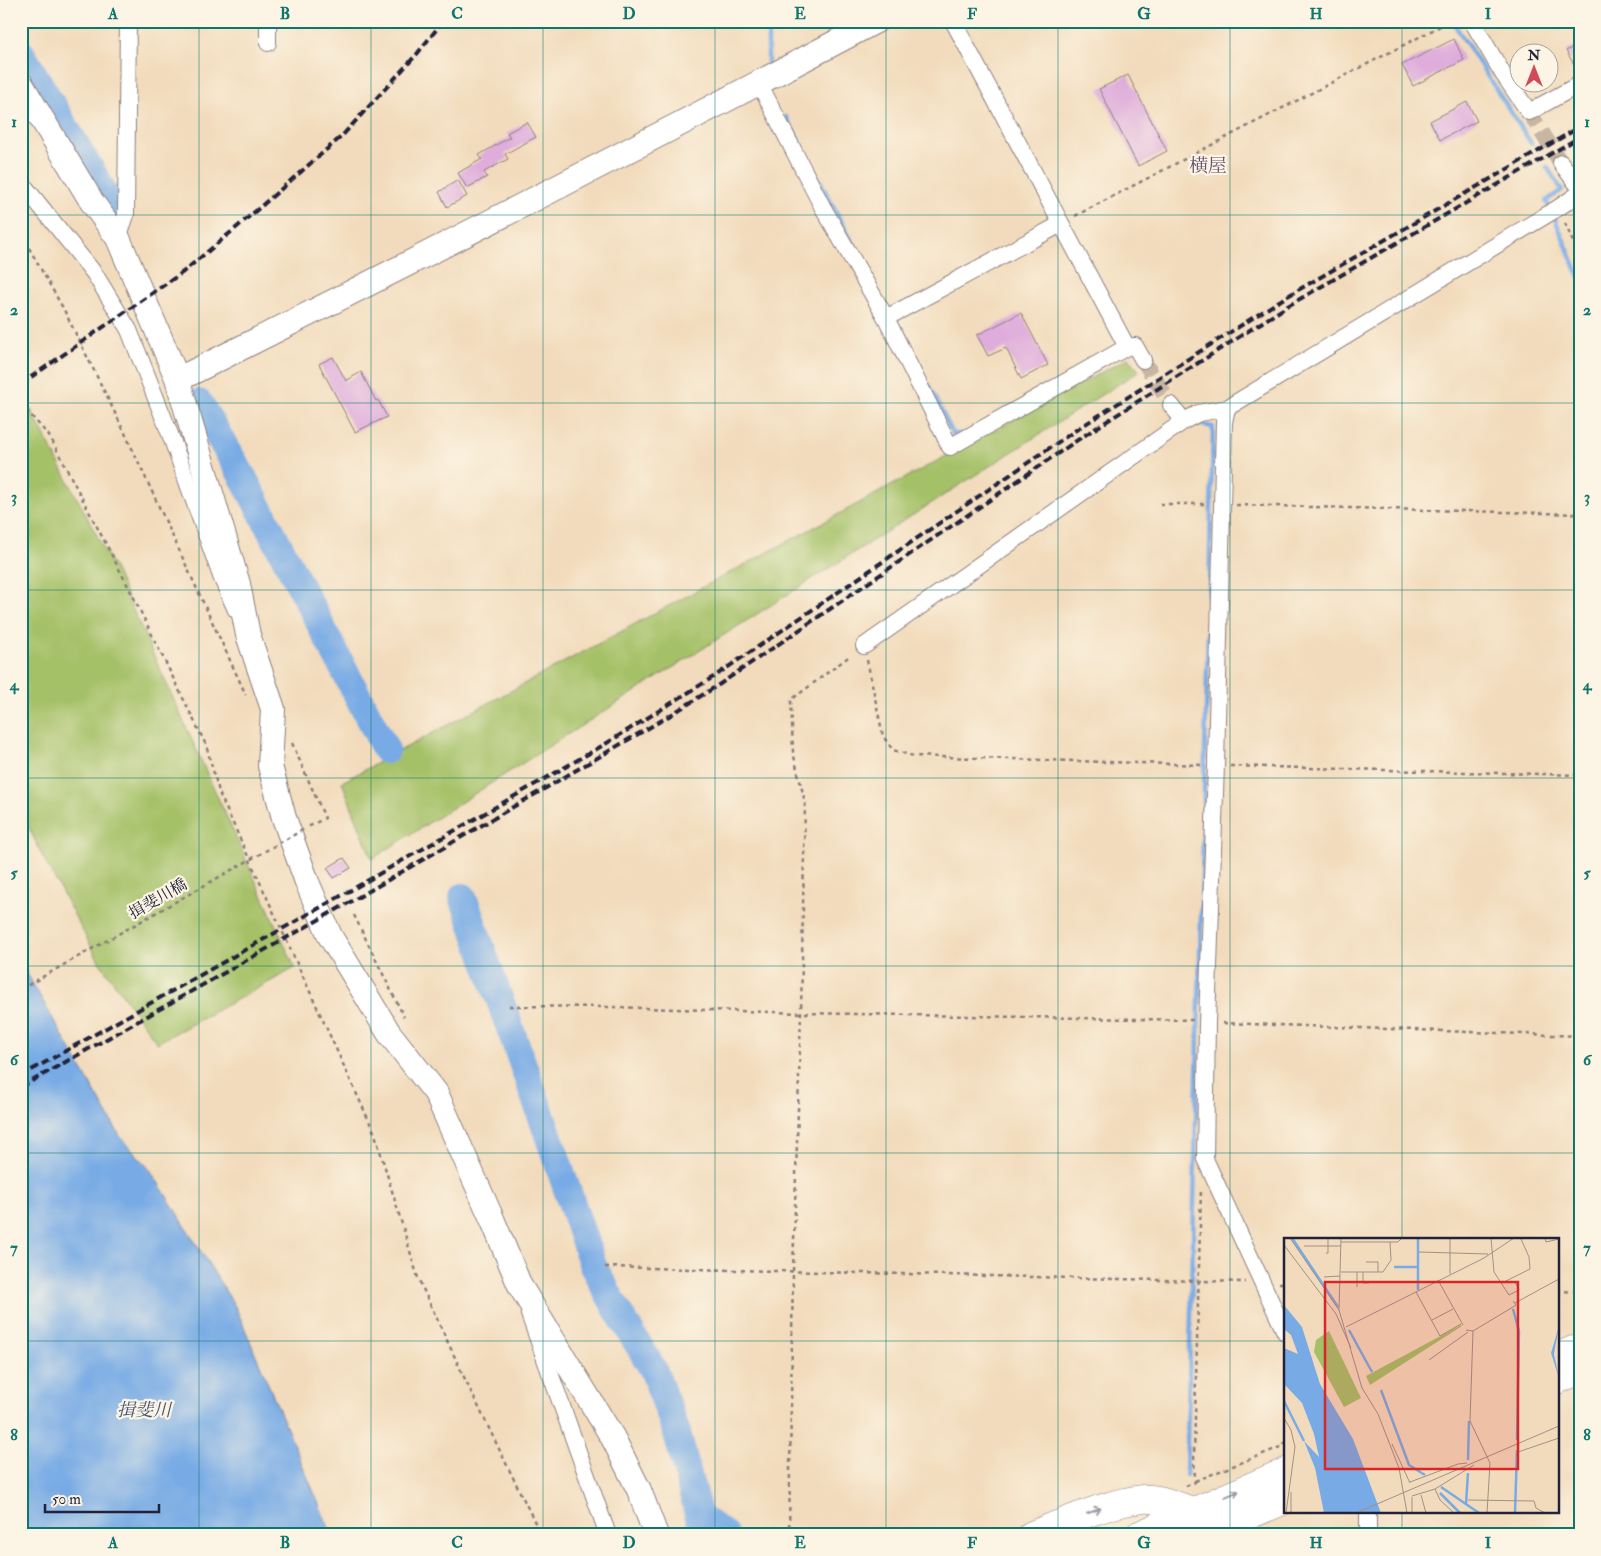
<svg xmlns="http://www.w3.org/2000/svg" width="1601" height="1556" font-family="'IM FELL Double Pica','Noto Serif JP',serif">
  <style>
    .green { fill: #a5c168; stroke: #647252 }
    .water { fill: #78abe5; stroke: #4d6690 }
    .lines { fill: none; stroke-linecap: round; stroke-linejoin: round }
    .stream { stroke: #78abe5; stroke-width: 4.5 }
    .river { stroke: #78abe5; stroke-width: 28 }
    .building { fill: #dfaddc }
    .street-tunnel { stroke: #c8b6a2; stroke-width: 16; stroke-dasharray: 16 8; stroke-linecap: butt }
    .street-casing { stroke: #8a7e7c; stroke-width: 18 }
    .secondary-casing { stroke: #8a7e7c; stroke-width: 26 }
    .highway-casing { stroke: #8a7e7c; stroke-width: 29 }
    .path { stroke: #8a7e7c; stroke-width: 2.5; stroke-dasharray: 4 4; stroke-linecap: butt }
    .street { stroke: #fff; stroke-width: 16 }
    .secondary { stroke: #fff; stroke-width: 24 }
    .highway { stroke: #fff; stroke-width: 28 }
    .rail { stroke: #22223b; stroke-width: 4; stroke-dasharray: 8 4; stroke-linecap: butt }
    .path-bridge { stroke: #8a7e7c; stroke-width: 2.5; stroke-dasharray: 4 4; stroke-linecap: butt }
    .oneway { stroke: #9c9ca7 }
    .grid { fill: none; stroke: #0f766e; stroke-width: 1; stroke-opacity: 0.55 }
    .labels { text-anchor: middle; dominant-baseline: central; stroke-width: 4.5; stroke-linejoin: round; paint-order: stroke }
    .street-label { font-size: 16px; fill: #22223b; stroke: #fcf5e5 }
    .water-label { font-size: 18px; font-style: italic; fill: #405276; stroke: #fcf5e5 }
    .quarter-label { font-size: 19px; fill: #645373; stroke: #fcf5e5 }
    .inset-river { fill: none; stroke: #78abe5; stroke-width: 2.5 }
    .inset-road { fill: none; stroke: #9f9188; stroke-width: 1 }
    .view { fill: #d62828; fill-opacity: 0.15; stroke: #d62828; stroke-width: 2.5 }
    .inset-edge { fill: none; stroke: #22223b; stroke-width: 2.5 }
    .neatline { fill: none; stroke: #0f766e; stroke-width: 2 }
    .grid-label { font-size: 16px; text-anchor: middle; font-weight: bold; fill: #0f766e }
  </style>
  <rect width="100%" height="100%" fill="#fcf5e5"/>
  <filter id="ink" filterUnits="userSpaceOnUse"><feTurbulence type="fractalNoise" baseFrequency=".02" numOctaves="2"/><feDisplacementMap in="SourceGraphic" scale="10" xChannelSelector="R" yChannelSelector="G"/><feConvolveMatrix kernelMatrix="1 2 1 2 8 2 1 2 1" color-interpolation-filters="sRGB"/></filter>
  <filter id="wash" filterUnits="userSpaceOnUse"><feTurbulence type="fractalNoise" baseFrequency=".0096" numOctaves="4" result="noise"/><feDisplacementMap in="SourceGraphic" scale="20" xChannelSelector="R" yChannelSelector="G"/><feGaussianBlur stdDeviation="1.12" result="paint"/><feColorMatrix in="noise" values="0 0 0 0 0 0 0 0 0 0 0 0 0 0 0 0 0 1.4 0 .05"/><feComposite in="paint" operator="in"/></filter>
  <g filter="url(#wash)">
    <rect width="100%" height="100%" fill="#f2dbbc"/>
    <path class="green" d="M1128,358L1139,371L372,859L342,782Z
      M31,410L116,572L295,968L157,1043L100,963L43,857L21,811V416Z"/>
    <path class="water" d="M21,963L120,1136L151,1171L236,1308L332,1535H21Z"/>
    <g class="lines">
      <path class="stream" d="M1452,21L1531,143
        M768,70V21
        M786,117L855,247
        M1547,167L1562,190L1546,201L1549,207
        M1555,219L1580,278
        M928,384L953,434H962
        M1186,1475L1192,1282L1213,427L1194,423"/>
      <path class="river" d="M21,53L112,206
        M199,403L244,479L386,750
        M463,897L556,1157L593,1266L619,1313L653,1369L677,1433L699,1517L725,1535"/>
    </g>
    <g id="blocks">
      <path class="building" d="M1454,39L1464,60L1413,86L1402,65Z
        M1580,43V74L1566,51Z
        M1128,75L1167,151L1138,166L1099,89Z
        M1467,102L1477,121L1440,140L1430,121Z
        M527,122L536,137L505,154L508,159L484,172L487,177L467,188L458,173L482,159L479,155L510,137L507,133Z
        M458,180L467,196L447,207L439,192Z
        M1021,313L1048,365L1021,379L1006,348L988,356L977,335Z
        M333,357L346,381L361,372L376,401L378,400L387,417L355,432L319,364Z
        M344,858L351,868L334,878L327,868Z"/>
    </g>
  </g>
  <g filter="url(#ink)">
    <use href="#blocks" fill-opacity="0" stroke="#8a7e7c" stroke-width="1"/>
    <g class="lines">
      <path class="street-tunnel" d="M1529,112L1561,163
        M1143,360L1171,405"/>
      <defs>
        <path id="street" d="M953,21L1127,347
          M1472,21L1503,74L1529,112L1580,84
          M268,43V21
          M759,83L822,206L886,318L950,447L1127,347L1135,346L1143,360
          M1561,163L1580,188
          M21,182L94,273L129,330L170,434L222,579L236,610
          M118,238L126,215L128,21
          M886,318L1061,224
          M1171,405L1184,421L1199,413L1227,408L1558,208L1580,193
          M1227,408L1224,422L1216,765L1207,1023L1205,1159L1285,1332
          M864,646L1184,421
          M529,1314L608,1535
          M1368,1512V1535"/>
        <path id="secondary" d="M21,84L92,202L118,238L177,378L238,584L248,635L273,709L270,766L284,818L307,882L330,936L389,1033L436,1093L493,1221L520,1286L613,1438L639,1490L656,1535
          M177,378L189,374C419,259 648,142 876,21"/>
        <path id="highway" d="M1557,1357L1580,1347
          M1557,1380L1580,1370
          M1032,1535C1065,1522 1109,1502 1143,1499C1157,1497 1179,1506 1192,1511
          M1139,1535L1285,1472
          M1201,1535L1285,1500"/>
      </defs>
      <use href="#street" class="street-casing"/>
      <use href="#secondary" class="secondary-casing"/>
      <use href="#highway" class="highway-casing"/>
      <path class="path" d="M1075,216L1450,21
        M1565,223L1580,258
        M21,234L63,308L124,431L246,695
        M21,404L50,437L129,588L206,745L220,795L375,1134L418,1278L464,1377L541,1535
        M1160,504H1206
        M1236,505L1580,514
        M867,660L883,736L893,750L913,756L1202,765
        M292,743L325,818L308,827
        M1230,766L1580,775
        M354,915L404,1017
        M509,1006L613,1007L801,1013L1193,1020
        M1223,1023L1580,1036
        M605,1267L1246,1282
        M1279,1283H1285
        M1557,1291L1580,1292
        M1195,1481L1283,1446L1285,1442
        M1186,1486L1195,1482L1194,1456L1201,1188
        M789,1534L829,1535
        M789,1535L793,1271L801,1013L805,802L793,752L791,700L851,655"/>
      <use href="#street" class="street"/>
      <use href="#secondary" class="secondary"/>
      <use href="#highway" class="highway"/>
      <path class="rail" d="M21,384L183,272L236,228L341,137L417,54L443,21
        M21,1076L346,893L607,743L715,676L1076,430L1281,300L1580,127
        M21,1087L352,901L669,716L720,684L1082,437L1286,307L1580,137"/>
      <path class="path-bridge" d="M21,989L306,828"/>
    </g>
    <defs><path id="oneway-shaft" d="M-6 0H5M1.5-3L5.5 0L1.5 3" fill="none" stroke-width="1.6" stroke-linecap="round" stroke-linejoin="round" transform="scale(1.25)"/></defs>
    <g class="oneway">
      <use href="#oneway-shaft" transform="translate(1232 1494) rotate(-23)"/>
      <use href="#oneway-shaft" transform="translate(1094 1511) rotate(-21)"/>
    </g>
  </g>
  <path class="grid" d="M199,21V1535M371,21V1535M543,21V1535M715,21V1535M886,21V1535M1058,21V1535M1230,21V1535M1402,21V1240M21,215H1580M21,403H1580M21,590H1580M21,778H1580M21,966H1580M21,1153H1580M21,1341H1285M1557,1341H1580M1402,1512V1535"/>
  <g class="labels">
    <g class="street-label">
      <text transform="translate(158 899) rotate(-30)">揖斐川橋</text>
    </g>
    <g class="water-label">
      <text x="144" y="1410">揖斐川</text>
    </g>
    <g class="quarter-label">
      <text x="1208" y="166">横屋</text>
    </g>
  </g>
  <g transform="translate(1284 1238)">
    <rect width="275" height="275" fill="#f2dbbc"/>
    <path d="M177,87L178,88L86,147L82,138ZM45,93L77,160L60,169L30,114L32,102Z" fill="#a5c168"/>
    <path d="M0,67L18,89L36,146L69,201L97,275H40L31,230L20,203L35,219L30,196L18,165L0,146V110L14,116L7,97L0,91ZM275,88L270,116L275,140L267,115Z" fill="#78abe5"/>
    <path class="inset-river" d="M8,0L54,69M110,29H134M134,52V0M229,71L235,93L233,202M65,92L88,134M97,152L125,227L141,237M0,163L20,203M184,222L185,183M157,249L195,275M156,255L176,275M182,266L184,235M231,275L233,212"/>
    <path class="inset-road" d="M6,0L55,72L78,150L94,176L115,230L123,275M207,0L210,34L225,57L235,52L231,44M261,0L262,4L275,1M57,4H114L118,0M0,7L52,76L67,110M20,8H57M135,14L204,16M42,15H44V0M82,24H94V34M57,34H99L107,22L106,4M79,34V45H85M166,36V0M40,39L56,38M154,42L179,87M218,45L246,31L245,19L237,1M73,49V34M132,54L156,98L177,86M231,65L275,41M55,72L57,0M148,82L169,71M62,89L200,20L230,0M182,92L189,93L229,69L232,67L229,63M189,93L186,183L206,225L203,275M145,122L184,94M0,180L7,192L11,209L2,275M108,206L126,245M234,214L275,200M126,244L174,226L183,225M151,251L156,262L170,275M7,254V275M137,257L142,275M128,258L151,251L190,227M184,262L250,263L252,270L261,275M72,275L275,188M128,275V259"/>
    <path class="view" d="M41,44H234V231H41Z"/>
    <rect width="275" height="275" class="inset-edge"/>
  </g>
  <rect width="1601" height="1556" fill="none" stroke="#fcf5e5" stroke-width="55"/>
  <g transform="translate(1534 68)"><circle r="24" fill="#fcf5e5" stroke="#a5a1a1"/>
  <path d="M0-4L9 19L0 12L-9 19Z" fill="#d1495b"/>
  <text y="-8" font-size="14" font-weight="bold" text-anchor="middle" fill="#22223b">N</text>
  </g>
  <path d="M45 1504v8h114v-8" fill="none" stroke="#22223b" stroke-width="2.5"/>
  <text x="52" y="1504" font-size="15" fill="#22223b" stroke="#fcf5e5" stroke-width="4" paint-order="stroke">50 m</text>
  <rect x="28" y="28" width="1546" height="1500" class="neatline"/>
  <g class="grid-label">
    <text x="113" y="19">A</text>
    <text x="285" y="19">B</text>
    <text x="457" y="19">C</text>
    <text x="629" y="19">D</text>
    <text x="800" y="19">E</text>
    <text x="972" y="19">F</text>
    <text x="1144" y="19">G</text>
    <text x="1316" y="19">H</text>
    <text x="1488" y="19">I</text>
    <text x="14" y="127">1</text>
    <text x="1587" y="127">1</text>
    <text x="14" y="315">2</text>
    <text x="1587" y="315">2</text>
    <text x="14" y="502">3</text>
    <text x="1587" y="502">3</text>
    <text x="14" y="690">4</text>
    <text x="1587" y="690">4</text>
    <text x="14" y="878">5</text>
    <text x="1587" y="878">5</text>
    <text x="14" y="1065">6</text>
    <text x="1587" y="1065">6</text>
    <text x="14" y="1253">7</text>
    <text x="1587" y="1253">7</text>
    <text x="14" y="1440">8</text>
    <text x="1587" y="1440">8</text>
    <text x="113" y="1548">A</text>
    <text x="285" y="1548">B</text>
    <text x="457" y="1548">C</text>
    <text x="629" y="1548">D</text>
    <text x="800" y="1548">E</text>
    <text x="972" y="1548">F</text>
    <text x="1144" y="1548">G</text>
    <text x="1316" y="1548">H</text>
    <text x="1488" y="1548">I</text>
  </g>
</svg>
